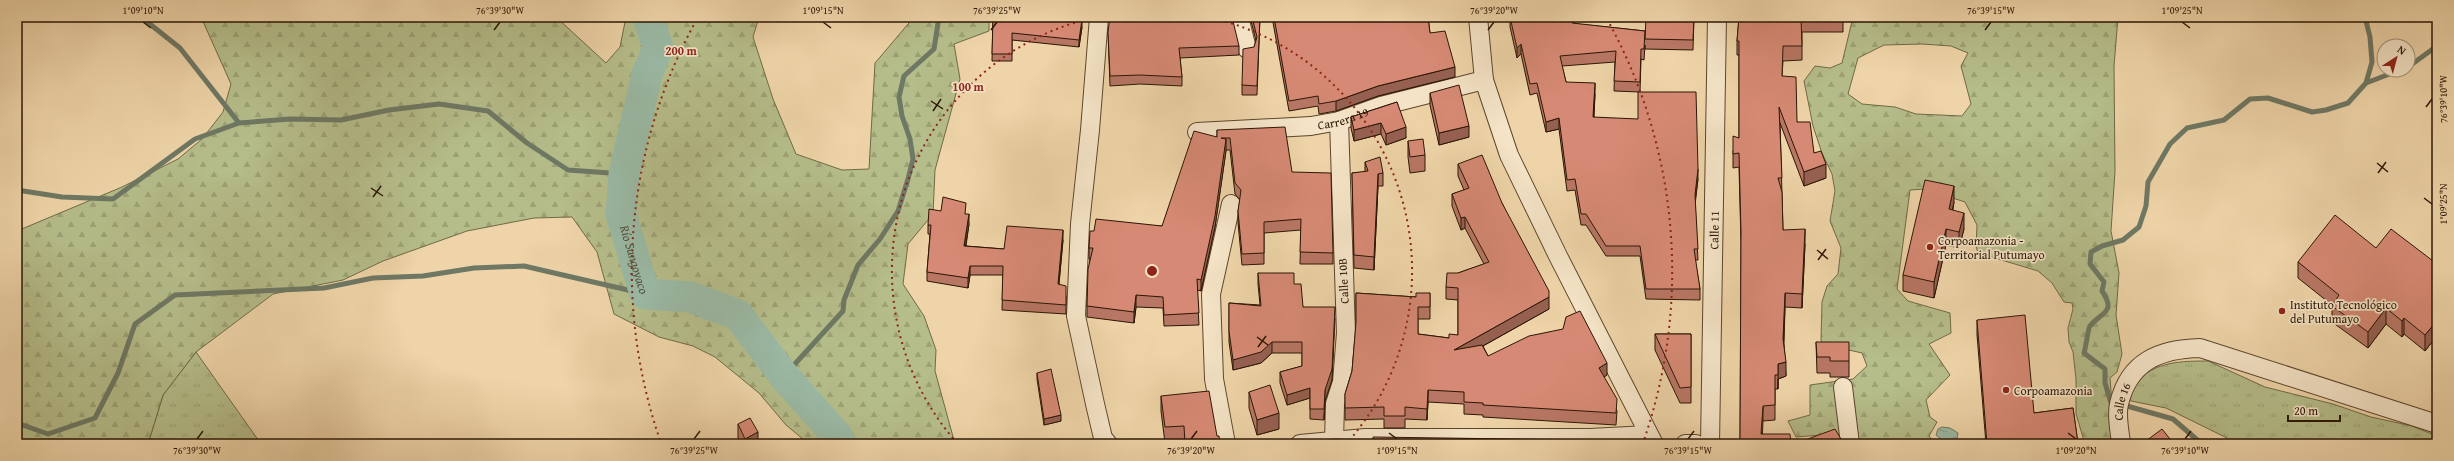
<svg xmlns="http://www.w3.org/2000/svg" width="2454" height="461" font-family="'Gentium Book Plus',serif">
  <style>
    .grass { fill: url(#grass-tufts); stroke: #706a47 }
    .forest { fill: url(#forest-firs); stroke: #706a47; fill-rule: evenodd }
    .water { fill: url(#water-ripples); stroke: #6e7864 }
    .lines { fill: none; stroke-linecap: round; stroke-linejoin: round }
    .stream { stroke: #6e7864; stroke-width: 5 }
    .river { stroke: #9ab9a4; stroke-width: 31 }
    .minor-casing { stroke: #5c462d; stroke-width: 20 }
    .minor { stroke: #f4e3c6; stroke-width: 18 }
    .wall { fill: #b87664; stroke: #2b1604 }
    .shaded-wall { fill: #966051; stroke: #2b1604 }
    .building { fill: #d68974; stroke: #2b1604 }
    .ticks { fill: none; stroke: #2b1604; stroke-width: 1.5 }
    .ring { fill: none; stroke: #8f2418; stroke-width: 2; stroke-dasharray: 2 4 }
    .poi-dot { fill: #8f2418; stroke: #f4e3c6; stroke-width: 1.5 }
    .labels { text-anchor: middle; dominant-baseline: central; stroke-width: 3.5; stroke-linejoin: round; paint-order: stroke }
    .street-label { font-size: 12px; fill: #2b1604; stroke: #f4e3c6 }
    .poi-label { font-size: 12px; fill: #2b1604; stroke: #f4e3c6; text-anchor: start }
    .water-label { font-size: 13px; font-style: italic; fill: #524f3c; stroke: #f4e3c6 }
    .centre { fill: #8f2418; stroke: #f4e3c6; stroke-width: 2 }
    .ring-label { font-size: 12px; text-anchor: middle; font-weight: bold; fill: #8f2418; stroke: #f4e3c6; stroke-width: 3.5; stroke-linejoin: round; paint-order: stroke }
    .neatline { fill: none; stroke: #2b1604; stroke-width: 1.5 }
    .ticks-label { font-size: 10px; text-anchor: middle; fill: #2b1604 }
  </style>
  <defs>
    <pattern id="grass-tufts" width="24" height="20" patternUnits="userSpaceOnUse"><rect width="24" height="20" fill="#b5bd8a"/><path d="M3 7l-1-3M5 7V3M7 7l1-3M15 17l-1-3M17 17v-4M19 17l1-3" fill="none" stroke="#9ca275"/></pattern>
    <pattern id="forest-firs" width="22" height="20" patternUnits="userSpaceOnUse"><rect width="22" height="20" fill="#b5bd8a"/><path d="M5 1l3.5 6h-7zM16 11l3.5 6h-7z" fill="#9ca275"/></pattern>
    <pattern id="water-ripples" width="26" height="14" patternUnits="userSpaceOnUse"><rect width="26" height="14" fill="#9ab9a4"/><path d="M2 4q2-2 4 0t4 0M15 11q2-2 4 0t4 0" fill="none" stroke="#859e8c"/></pattern>
  </defs>
  <rect width="100%" height="100%" fill="#eed4a8"/>
  <filter id="stains"><feTurbulence type="fractalNoise" baseFrequency=".005" numOctaves="4"/><feColorMatrix values="0 0 0 0 .2 0 0 0 0 .09 0 0 0 0 .02 0 0 0 .5 -.17"/></filter>
  <radialGradient id="worn" r=".72"><stop offset=".6" stop-color="#630" stop-opacity="0"/><stop offset="1" stop-color="#630" stop-opacity=".3"/></radialGradient>
  <path class="grass" d="M196,352L261,444H148L163,395Z
    M2208,361L2265,387L2333,404L2371,417L2412,426L2437,436V444H2221L2227,438L2166,408L2131,401L2129,396C2144,362 2175,361 2208,361Z"/>
  <path class="forest" d="M201,17H556L606,63L620,47L626,17H759L753,37L773,99L796,154L842,170L869,169L875,63L914,17H989V31L954,44L960,79L935,170L933,214L908,244L903,284L924,316L936,350L935,371L955,444H809L786,425L759,393L715,357L693,346L659,337L614,314L597,252L572,217L534,218L467,231L383,261L343,280L273,294L196,352L163,395L148,444H17V231L122,187L178,159L202,139L223,112L231,84Z
    M1853,17H2118L2114,66L2115,171L2111,231L2119,273L2116,315L2122,354L2117,372L2110,378L2115,444H2085L2076,414V379L2073,352L2069,342L2068,328L2073,309L2072,303L2064,302L2052,283L2038,271L1978,253L1976,246L1977,225L1965,202L1925,189L1910,190L1897,289L1908,301L1950,313L1951,333L1929,344L1950,375L1926,400L1930,417L1937,422L1929,436L1935,444H1854L1851,436L1833,434L1796,437L1788,421L1810,415V385L1853,379L1867,366L1862,353L1849,350H1828L1821,341L1822,302L1827,286L1838,274L1841,248L1830,221L1835,191L1832,174L1822,153L1813,126L1804,81L1815,66L1830,68L1842,63ZM1922,44L1951,46L1968,53L1961,66L1971,104L1962,116L1916,114L1895,107L1862,104L1848,94L1858,58L1884,45Z"/>
  <path class="water" d="M1942,427L1950,428L1958,433L1956,444H1947L1936,435L1938,429Z"/>
  <g class="lines">
    <path class="stream" d="M141,17L180,48L239,123
      M2408,67L2437,46
      M2366,83L2400,70
      M17,190L62,197L113,199L195,139L239,123L290,119L341,120L389,110L439,104L488,111L527,143L568,170L624,174
      M784,376L843,311L844,300L858,265L880,239L898,211L908,179L913,159L910,139L902,116L899,97L904,76L934,49L939,17
      M2111,403L2105,383V369L2084,353C2086,347 2088,328 2090,326C2101,312 2117,313 2102,291L2104,282L2090,264L2091,252L2102,246L2123,240L2139,227L2146,206L2148,182L2170,144L2187,128L2224,120L2250,99L2268,98L2312,112L2326,110L2348,103L2366,83L2372,62L2370,37L2365,17
      M2127,406L2173,419L2202,444
      M17,423L48,434L95,418L118,373L135,324L175,295L324,288L373,278L423,276L474,268L524,266L645,294"/>
    <path class="river" id="s1" d="M648,17L658,48L647,74L624,174L621,214L645,294L690,297L738,315L784,376L837,436L841,444"/>
    <defs>
      <g id="minor">
        <path d="M1099,17L1090,130L1080,224L1076,316L1095,404L1103,438L1108,444"/>
        <path d="M1239,17L1247,49"/>
        <path d="M1478,17L1484,80L1509,155L1558,256L1654,444"/>
        <path id="s2" d="M1197,132L1311,126L1339,121L1381,106L1484,80"/>
        <path d="M1843,387L1850,444"/>
        <path d="M1334,441L1335,404L1342,382L1346,333L1339,121"/>
        <path d="M1226,444L1214,379L1211,294L1231,204"/>
        <path d="M1300,444L1365,438H1590L1648,435"/>
        <path d="M1685,444H1696"/>
        <path id="s3" d="M1710,444L1717,17"/>
        <path id="s4" d="M2121,444C2120,432 2116,416 2119,404C2129,361 2160,349 2200,348L2437,424"/>
      </g>
    </defs>
    <use href="#minor" class="minor-casing"/>
    <use href="#minor" class="minor"/>
  </g>
  <path class="wall" d="M993,17L1082,27L1079,47L1012,40V61H992Z
    M1250,17H1260L1257,95H1242V85L1256,41Z
    M1272,17H1428L1430,33L1455,77L1378,96L1336,111L1319,114L1318,106L1289,111Z
    M1510,17L1645,31L1694,17L1693,50L1645,49V45L1644,60L1641,59L1640,92L1614,91L1615,62L1562,66L1566,82L1595,94L1594,117L1698,179L1695,202L1698,260H1695L1700,289V300L1646,299L1640,256H1606L1586,225H1581L1575,190L1567,191L1559,129L1546,132L1537,93L1530,95L1521,54L1517,58L1510,27Z
    M1739,17H1843V32H1802V60L1783,61L1782,76L1797,122L1814,153L1826,178L1804,186L1780,123L1783,230L1805,244L1802,308L1785,307L1784,343L1786,376L1778,379V389H1775V420L1763,421L1740,444L1741,244L1739,167L1733,168V151L1739,138V55H1737V41Z
    M1108,32L1239,46V55L1180,58L1182,77V86L1140,84L1110,86Z
    M1430,93L1469,137L1439,145L1430,105Z
    M1397,102L1406,138L1386,145L1381,134L1354,141L1351,128V117Z
    M1217,130L1292,172L1333,253V264H1300L1301,230L1264,233V264L1242,265L1238,223V211L1240,200L1235,194L1230,150H1226L1215,227L1201,291L1197,290L1199,325L1164,326L1163,308L1136,307L1134,323L1087,317V306L1090,259H1089V248L1094,231L1162,226L1217,137Z
    M1408,141L1425,155V171L1410,173L1408,157Z
    M1365,162L1383,173V186H1378L1374,270L1354,268L1352,173L1365,172Z
    M1458,164L1502,203L1549,309L1483,346L1488,356L1607,375L1604,377L1617,411L1616,425L1483,417V415L1464,414V404L1428,402L1427,420L1405,419V428H1384V419L1345,420V394L1352,371L1356,325V293L1416,297L1430,293V319H1418V334L1449,338L1458,335V300L1446,299V287L1458,273L1484,264L1465,228L1461,230L1452,206V194L1464,190L1458,176Z
    M1954,202L1953,210L1964,229L1959,248L1946,245L1934,298L1903,291V275Z
    M966,214L969,224L966,246L1004,249L1063,240L1059,284L1066,296V314L1002,310L1003,275H970L968,288L927,281V272L930,234H928V225Z
    M2376,248L2437,264V340L2435,338L2425,351L2404,334L2402,337L2386,324L2368,348L2332,322V305L2298,278V262Z
    M1258,273L1294,284L1303,307L1335,318L1332,380L1325,401L1324,420L1310,419V398L1287,405L1280,383V372L1302,366V353H1272L1261,363L1233,370L1229,342V303L1260,305L1258,284Z
    M1977,320L2034,413L2073,408L2078,444H1986L1977,335Z
    M1655,334H1691V403H1680L1655,350Z
    M1816,342L1849,361V377H1830V373H1817Z
    M1037,373L1061,421L1044,425L1037,379Z
    M1249,392L1279,429L1257,435L1249,408Z
    M1161,396L1217,436L1220,444H1184V442L1165,443L1161,411Z
    M738,424L758,444H740L738,440Z"/>
  <path class="shaded-wall" d="M1573,17H1576L1572,34V23Z
    M1082,20V27L1079,47V40Z
    M1521,44V54L1517,58V48Z
    M1455,67V77L1378,96L1336,111V101L1378,86Z
    M1595,83V94L1593,127V117Z
    M1559,118V129L1546,132V122Z
    M1381,123V134L1354,141V130Z
    M1469,126V137L1439,145V133Z
    M1406,127V138L1386,145V134Z
    M1226,139V151L1215,227L1201,291V280Z
    M1826,164V178L1804,186V172Z
    M1698,169V179L1695,205V195Z
    M1378,174V186L1374,270V257Z
    M1954,186V202L1949,225V209Z
    M1964,213V229L1959,248V232Z
    M969,214V224L964,255V246Z
    M1465,217V228L1461,230V218Z
    M1805,229V244L1802,308V294Z
    M1946,229V245L1934,298V282Z
    M1063,230V240L1058,293V284Z
    M970,266V275L968,288V278Z
    M1785,293V307L1783,354V339Z
    M1136,295V307L1134,323V312Z
    M1549,297V309L1454,362V350Z
    M1335,307L1332,380L1325,401L1324,420L1325,390Z
    M2386,308V324L2368,348V332Z
    M2404,318V334L2402,337V321Z
    M2435,323V338L2425,351V335Z
    M1272,342V353L1261,363L1233,370V360Z
    M1786,362V376L1778,379V389V364Z
    M1607,363V375L1599,380V368Z
    M1310,388V398L1287,405V395Z
    M1428,390V402L1427,420V409Z
    M1763,406V421L1762,444L1761,434Z
    M1279,413V429L1257,435V420Z
    M1061,415V421L1044,425V419Z
    M758,432V444H745V439Z"/>
  <path class="building" d="M993,17H1057L1082,20L1079,40L1012,33V54H992Z
    M1110,17H1232L1239,46L1179,48L1182,77L1140,75L1110,76L1108,32Z
    M1252,17H1260L1257,86L1242,85L1243,49L1254,47L1257,37Z
    M1274,17H1428L1430,33L1445,31L1455,67L1378,86L1336,101L1319,104L1318,96L1289,101Z
    M1510,17H1573L1572,23L1645,31L1644,49H1641L1640,82L1614,81L1616,51L1560,56L1566,82L1595,83L1593,117L1638,119V92H1696L1698,169L1695,195L1698,249H1694L1700,289H1646L1640,246H1606L1586,214H1581L1575,179L1567,180L1559,118L1546,122L1537,83L1530,84L1521,44L1517,48Z
    M1646,17H1694L1693,40L1645,39Z
    M1739,17H1843V18H1801L1802,46H1783L1782,76L1796,77L1797,122H1810L1814,153L1821,151L1826,164L1804,172L1779,107L1782,178H1778L1782,192L1783,230L1805,229L1802,294L1785,293L1783,339L1786,362L1778,364V375H1775V405L1763,406L1761,434H1790L1791,444H1740L1741,232L1739,153L1733,154V136L1739,138V41H1737Z
    M1459,85L1469,126L1439,133L1430,93Z
    M1397,102L1406,127L1386,134L1381,123L1354,130L1351,117Z
    M1285,127L1292,172L1331,173L1333,253L1300,252L1301,219L1264,222V253L1242,254L1238,211L1241,190L1235,183L1230,138H1221L1226,139L1215,216L1201,280L1197,279L1199,313L1164,315L1163,297L1136,295L1134,312L1087,306L1088,269L1093,248H1089L1090,231H1094L1096,219L1162,226L1194,131L1217,137V130Z
    M1423,139L1425,155L1410,157L1408,141Z
    M1482,155L1502,203L1549,291V297L1454,350L1482,345L1488,356L1529,336L1563,329L1566,317L1580,311L1607,363L1599,368L1617,399L1616,413L1483,405V403L1464,402V392L1428,390L1427,409L1405,407V416H1384V407L1345,408V394L1352,371L1356,322V293L1416,297V293H1430V307H1418V334L1449,338V334L1458,335V288L1446,287L1447,273H1458L1489,262L1465,217L1461,218L1452,194L1469,188L1458,164Z
    M1380,157L1383,173L1378,174L1374,257L1354,255L1352,173L1368,171L1365,162Z
    M1925,180L1954,186L1949,209L1964,213L1959,232L1946,229L1934,282L1903,275Z
    M943,197L966,203L965,214H969L964,246L1004,249L1007,226L1063,230L1058,284L1066,286V305L1002,300L1003,266H970L968,278L927,272L931,225H928L929,209L941,211Z
    M2335,215L2376,248L2391,229L2437,264V324L2435,323L2425,335L2404,318L2402,321L2386,308L2368,332L2332,306L2339,295L2298,262Z
    M1258,273H1294V284H1301L1303,307H1335L1332,369L1325,390L1324,409H1310V388L1287,395L1280,372L1302,366V342H1272L1261,352L1233,360L1229,331V303L1261,306Z
    M2025,315L2034,413L2073,408L2078,443L1987,444L1977,320Z
    M1655,334H1691V387L1680,388Z
    M1816,342H1849V361H1830V357H1817Z
    M1051,369L1061,415L1044,419L1037,373Z
    M1270,385L1279,413L1257,420L1249,392Z
    M1209,391L1217,436H1219L1220,444H1185L1184,426L1165,427L1161,396Z
    M750,418L758,432L745,439L738,424Z
    M1835,429L1844,444H1794Z
    M2162,429L2174,444H2142Z
    M1373,437L1582,440V444H1309V441L1336,439L1373,441Z"/>
  <path class="ticks" d="M143,22L151,28M823,22L831,28M2182,22L2190,28M494,30L500,22M991,30L997,22M1488,30L1494,22M1985,30L1991,22M931,101L943,109M2426,107L2432,99M933,111L941,99M2377,163L2388,172M2378,173L2386,162M371,188L383,196M373,197L381,186M2424,198L2432,204M1817,250L1828,259M1818,260L1826,249M1257,337L1268,345M1258,347L1266,336M1389,433L1397,439M2068,433L2076,439M197,439L203,431M694,439L700,431M1191,439L1197,431M1688,439L1694,431M2185,439L2191,431"/>
  <g class="ring">
    <path d="M957 443A260 260 0 0 1 1096 17M1208 17A260 260 0 0 1 1347 443"/>
    <path d="M660 440A520 520 0 0 1 697 19M1607 19A520 520 0 0 1 1644 440"/>
  </g>
  <g class="poi-dot">
    <circle cx="1930" cy="247" r="4"/>
    <circle cx="2282" cy="311" r="4"/>
    <circle cx="2006" cy="390" r="4"/>
  </g>
  <g class="labels">
    <g class="street-label">
      <text stroke="none"><textPath href="#s2" startOffset="147">Carrera 19</textPath></text>
      <text stroke="none"><textPath href="#s3" startOffset="214">Calle 11</textPath></text>
      <text transform="translate(1343 281) rotate(-93)">Calle 10B</text>
      <text stroke="none"><textPath href="#s4" startOffset="43">Calle 16</textPath></text>
    </g>
    <g class="poi-label">
      <text x="1938" y="240">Corpoamazonia -<tspan x="1938" dy="14">Territorial Putumayo</tspan></text>
      <text x="2290" y="304">Instituto Tecnológico<tspan x="2290" dy="14">del Putumayo</tspan></text>
      <text x="2014" y="390">Corpoamazonia</text>
    </g>
    <g class="water-label">
      <text stroke="none"><textPath href="#s1" startOffset="251">Río Sangoyaco</textPath></text>
    </g>
  </g>
  <circle cx="1152" cy="271" r="6" class="centre"/>
  <g class="ring-label">
    <text x="681" y="55">200 m</text>
    <text x="968" y="91">100 m</text>
  </g>
  <rect width="2454" height="461" fill="none" stroke="#eed4a8" stroke-width="44"/>
  <g transform="translate(2396 58) rotate(36)"><circle r="19" fill="#f4e3c6" stroke="#a49178"/>
  <path d="M0-3L7 15L0 10L-7 15Z" fill="#8f2418"/>
  <text y="-6" font-size="11" font-weight="bold" text-anchor="middle" fill="#2b1604">N</text>
  </g>
  <path d="M2288 415v6h52v-6" fill="none" stroke="#2b1604" stroke-width="2"/>
  <text x="2294" y="415" font-size="12" fill="#2b1604" stroke="#f4e3c6" stroke-width="3" paint-order="stroke">20 m</text>
  <rect x="22" y="22" width="2410" height="417" class="neatline"/>
  <g class="ticks-label">
    <text x="143" y="14">1°09'10"N</text>
    <text x="500" y="14">76°39'30"W</text>
    <text x="823" y="14">1°09'15"N</text>
    <text x="997" y="14">76°39'25"W</text>
    <text x="1494" y="14">76°39'20"W</text>
    <text x="1991" y="14">76°39'15"W</text>
    <text x="2182" y="14">1°09'25"N</text>
    <text transform="translate(2443 99) rotate(-90)" y="4">76°39'10"W</text>
    <text transform="translate(2443 204) rotate(-90)" y="4">1°09'25"N</text>
    <text x="197" y="454">76°39'30"W</text>
    <text x="694" y="454">76°39'25"W</text>
    <text x="1191" y="454">76°39'20"W</text>
    <text x="1397" y="454">1°09'15"N</text>
    <text x="1688" y="454">76°39'15"W</text>
    <text x="2076" y="454">1°09'20"N</text>
    <text x="2185" y="454">76°39'10"W</text>
  </g>
  <rect width="100%" height="100%" filter="url(#stains)"/>
  <rect width="100%" height="100%" fill="url(#worn)"/>
</svg>
